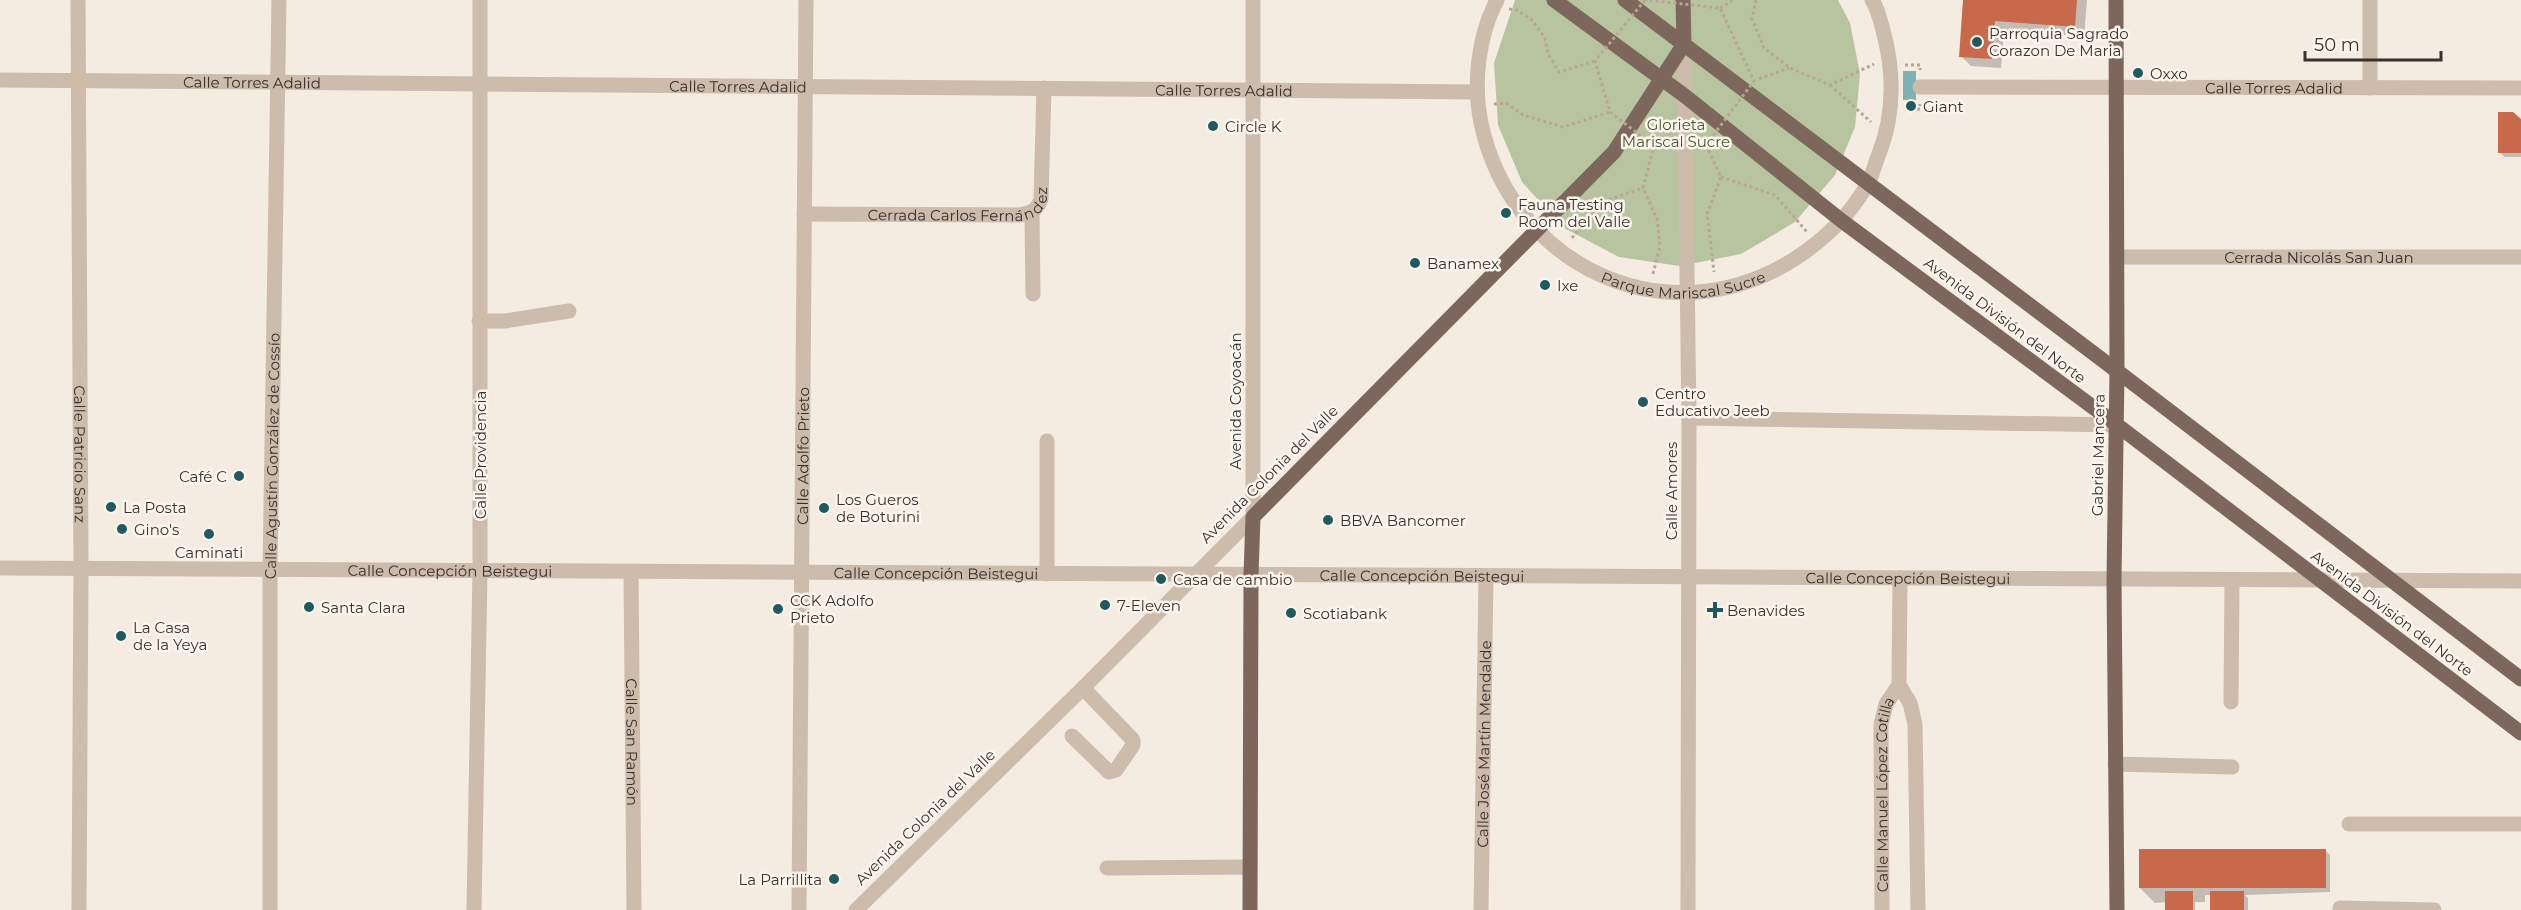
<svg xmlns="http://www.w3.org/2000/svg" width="2521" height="910" font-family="Montserrat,sans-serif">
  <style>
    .green { fill: #b8c4a0 }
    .water { fill: #7fb0b2 }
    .shadow { fill: #0003 }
    .building { fill: #c8694b }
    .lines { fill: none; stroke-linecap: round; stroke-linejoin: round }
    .path { stroke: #b9a596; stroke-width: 3; stroke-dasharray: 3 3; stroke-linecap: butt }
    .minor { stroke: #cdbbac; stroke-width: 15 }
    .major { stroke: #7d675c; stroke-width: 15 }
    .path-bridge { stroke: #b9a596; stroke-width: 3; stroke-dasharray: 3 3; stroke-linecap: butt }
    .poi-dot { fill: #1f5a5e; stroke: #fbf5ee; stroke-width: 2 }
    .labels { text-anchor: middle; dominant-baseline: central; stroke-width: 5; stroke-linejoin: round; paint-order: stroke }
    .poi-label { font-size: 15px; fill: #3b302b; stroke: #fbf5ee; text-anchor: start }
    .street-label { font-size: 15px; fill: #3b302b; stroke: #fbf5ee }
    .park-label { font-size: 15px; fill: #4a5a2e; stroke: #fbf5ee }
  </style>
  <rect width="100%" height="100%" fill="#f4ebe1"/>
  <path class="green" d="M1515,0H1838L1850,23L1860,74L1855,127L1835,175L1795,222L1741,254L1680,266L1619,257L1564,228L1522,182L1498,125L1494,63Z"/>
  <path class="water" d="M1903,71H1916V100H1903Z"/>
  <path class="shadow" d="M1965,0H2087L2084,36L2004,31L2001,68L1971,66L1961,56Z
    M2521,121V157H2505L2500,153Z
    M2325,850L2330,855V892L2245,895L2248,898V910H2212V895H2205V902H2195V910H2167V902L2155,903L2140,888Z"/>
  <path class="building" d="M1963,0H2077L2075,27L1995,21L1992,59L1959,57Z
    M2498,112H2513L2521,119V153H2498Z
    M2139,849H2326V888H2139Z
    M2165,891H2193V910H2165Z
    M2210,891H2244V910H2210Z"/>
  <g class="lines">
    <path class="path" d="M1756,0L1752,19L1764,48L1790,68L1830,85L1874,64
      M1720,8L1733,0
      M1509,9L1517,10L1531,19L1545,38L1548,54L1559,72L1595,61
      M1905,65H1920V70
      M1759,79L1789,68
      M1830,85L1871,122
      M1494,104L1506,103L1523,115L1563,127L1610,112
      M1905,109H1920V104
      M1706,145L1721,177L1707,214L1714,272
      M1721,177L1775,195L1807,232
      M1572,238L1602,202L1643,188
      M1653,274L1660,246L1657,219L1643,188L1654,146"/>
    <g class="minor">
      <path id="s1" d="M78,0L81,568L79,910"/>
      <path id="s2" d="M1497,0C1478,36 1473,84 1481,123C1512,267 1666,339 1793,260C1824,240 1850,216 1868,183C1873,174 1875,163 1879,154C1895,113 1894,71 1883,30C1880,20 1878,9 1872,0"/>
      <path d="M2370,0V88"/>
      <path d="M1684,44L1689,418L1688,910"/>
      <path id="s3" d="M0,80L1477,92"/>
      <path id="s4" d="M1920,87L2521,88"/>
      <path d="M1032,213L1033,294"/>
      <path id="s5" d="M804,214L1020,215C1032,213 1037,210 1041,199L1044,88"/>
      <path id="s6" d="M2117,257H2521"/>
      <path d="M479,321H505L569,311"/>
      <path d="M1689,418L2117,425"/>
      <path id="s7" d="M0,568L2521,581"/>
      <path id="s8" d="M631,572L634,910"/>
      <path d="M1047,574V441"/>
      <path d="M1900,578L1899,685L1910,703L1915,724L1918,910"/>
      <path d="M2231,702L2232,581"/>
      <path d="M1072,736L1109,772L1116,770L1133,745V740L1083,688"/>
      <path d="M2115,764L2232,767"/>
      <path d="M2349,824H2521"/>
      <path d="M1107,868L1250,867"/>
      <path d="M2340,908L2434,910"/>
      <path id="s9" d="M270,910V570L279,0"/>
      <path d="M474,910L480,571V0"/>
      <path id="s10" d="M799,910L806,0"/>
      <path d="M856,910L1083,688L1253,517V0"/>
      <path id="s11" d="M1481,910L1486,577"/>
      <path id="s12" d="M1882,910L1881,725L1886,704L1899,685"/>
    </g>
    <path class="major" d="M1554,0L1685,96L1842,221L2117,425L2521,733
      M1625,0L2117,371L2521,679
      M2116,0L2117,371L2114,580L2117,910
      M1250,910L1251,575L1253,517L1614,152L1684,44L1683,0"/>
    <path class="path-bridge" d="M1645,0L1595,61L1610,112L1654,146L1706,145L1754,81L1720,8L1646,0"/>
  </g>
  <g class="poi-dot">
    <circle cx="1977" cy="42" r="6"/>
    <circle cx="2138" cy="73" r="6"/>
    <circle cx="1911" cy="106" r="6"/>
    <circle cx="1213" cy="126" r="6"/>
    <circle cx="1506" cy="213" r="6"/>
    <circle cx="1415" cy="263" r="6"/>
    <circle cx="1545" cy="285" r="6"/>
    <circle cx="1643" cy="402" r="6"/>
    <circle cx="239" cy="476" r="6"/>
    <circle cx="111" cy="507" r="6"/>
    <circle cx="824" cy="508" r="6"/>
    <circle cx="1328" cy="520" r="6"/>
    <circle cx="122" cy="529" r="6"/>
    <circle cx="209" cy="534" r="6"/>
    <circle cx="1161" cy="579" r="6"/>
    <circle cx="1105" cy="605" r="6"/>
    <circle cx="309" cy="607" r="6"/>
    <circle cx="778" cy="609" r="6"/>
    <path d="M1712 601h6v6h6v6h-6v6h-6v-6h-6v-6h6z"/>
    <circle cx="1291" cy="613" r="6"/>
    <circle cx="121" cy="636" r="6"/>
    <circle cx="834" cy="879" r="6"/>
  </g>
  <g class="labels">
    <g class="poi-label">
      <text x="1989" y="33">Parroquia Sagrado<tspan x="1989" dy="17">Corazon De Maria</tspan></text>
      <text x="2150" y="73">Oxxo</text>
      <text x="1923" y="106">Giant</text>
      <text x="1225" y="126">Circle K</text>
      <text x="1518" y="204">Fauna Testing<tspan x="1518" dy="17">Room del Valle</tspan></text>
      <text x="1427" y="263">Banamex</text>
      <text x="1557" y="285">Ixe</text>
      <text x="1655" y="393">Centro<tspan x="1655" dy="17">Educativo Jeeb</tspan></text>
      <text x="227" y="476" text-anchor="end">Café C</text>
      <text x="836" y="499">Los Gueros<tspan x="836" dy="17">de Boturini</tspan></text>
      <text x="123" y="507">La Posta</text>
      <text x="1340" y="520">BBVA Bancomer</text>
      <text x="134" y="529">Gino's</text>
      <text x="209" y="552" text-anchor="middle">Caminati</text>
      <text x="1173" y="579">Casa de cambio</text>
      <text x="790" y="600">CCK Adolfo<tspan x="790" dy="17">Prieto</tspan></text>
      <text x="1117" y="605">7-Eleven</text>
      <text x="321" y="607">Santa Clara</text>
      <text x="1727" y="610">Benavides</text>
      <text x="1303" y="613">Scotiabank</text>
      <text x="133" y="627">La Casa<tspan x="133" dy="17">de la Yeya</tspan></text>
      <text x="822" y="879" text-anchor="end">La Parrillita</text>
    </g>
    <g class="street-label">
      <text stroke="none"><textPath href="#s3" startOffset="252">Calle Torres Adalid</textPath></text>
      <text stroke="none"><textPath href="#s3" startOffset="738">Calle Torres Adalid</textPath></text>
      <text stroke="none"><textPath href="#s4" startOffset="354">Calle Torres Adalid</textPath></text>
      <text stroke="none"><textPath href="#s3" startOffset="1224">Calle Torres Adalid</textPath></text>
      <text stroke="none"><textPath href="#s5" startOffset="160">Cerrada Carlos Fernández</textPath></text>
      <text stroke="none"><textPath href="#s6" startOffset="202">Cerrada Nicolás San Juan</textPath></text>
      <text stroke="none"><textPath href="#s2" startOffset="412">Parque Mariscal Sucre</textPath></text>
      <text transform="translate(2005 320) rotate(37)">Avenida División del Norte</text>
      <text transform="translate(1235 401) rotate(-90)">Avenida Coyoacán</text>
      <text stroke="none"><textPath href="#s1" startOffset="454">Calle Patricio Sanz</textPath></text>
      <text stroke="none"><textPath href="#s9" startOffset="454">Calle Agustín González de Cossío</textPath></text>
      <text transform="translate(480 455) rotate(-90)">Calle Providencia</text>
      <text stroke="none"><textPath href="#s10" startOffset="454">Calle Adolfo Prieto</textPath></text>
      <text transform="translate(2098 455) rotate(-89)">Gabriel Mancera</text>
      <text transform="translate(1269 474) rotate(-45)">Avenida Colonia del Valle</text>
      <text transform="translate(1671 491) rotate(-90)">Calle Amores</text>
      <text stroke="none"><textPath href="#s7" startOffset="450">Calle Concepción Beistegui</textPath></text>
      <text stroke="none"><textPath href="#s7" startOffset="936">Calle Concepción Beistegui</textPath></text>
      <text stroke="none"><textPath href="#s7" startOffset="1422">Calle Concepción Beistegui</textPath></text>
      <text stroke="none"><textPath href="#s7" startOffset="1908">Calle Concepción Beistegui</textPath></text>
      <text transform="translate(2392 613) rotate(37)">Avenida División del Norte</text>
      <text stroke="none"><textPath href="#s8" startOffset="170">Calle San Ramón</textPath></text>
      <text stroke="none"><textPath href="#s11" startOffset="166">Calle José Martín Mendalde</textPath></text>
      <text stroke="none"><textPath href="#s12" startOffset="116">Calle Manuel López Cotilla</textPath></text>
      <text transform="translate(925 817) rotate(-44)">Avenida Colonia del Valle</text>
    </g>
    <g class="park-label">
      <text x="1676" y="124">Glorieta<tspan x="1676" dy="17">Mariscal Sucre</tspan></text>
    </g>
  </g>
  <path d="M2305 51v9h136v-9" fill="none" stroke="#3b302b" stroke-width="3"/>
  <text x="2314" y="51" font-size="18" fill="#3b302b" stroke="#fbf5ee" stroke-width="4.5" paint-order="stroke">50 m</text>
</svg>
